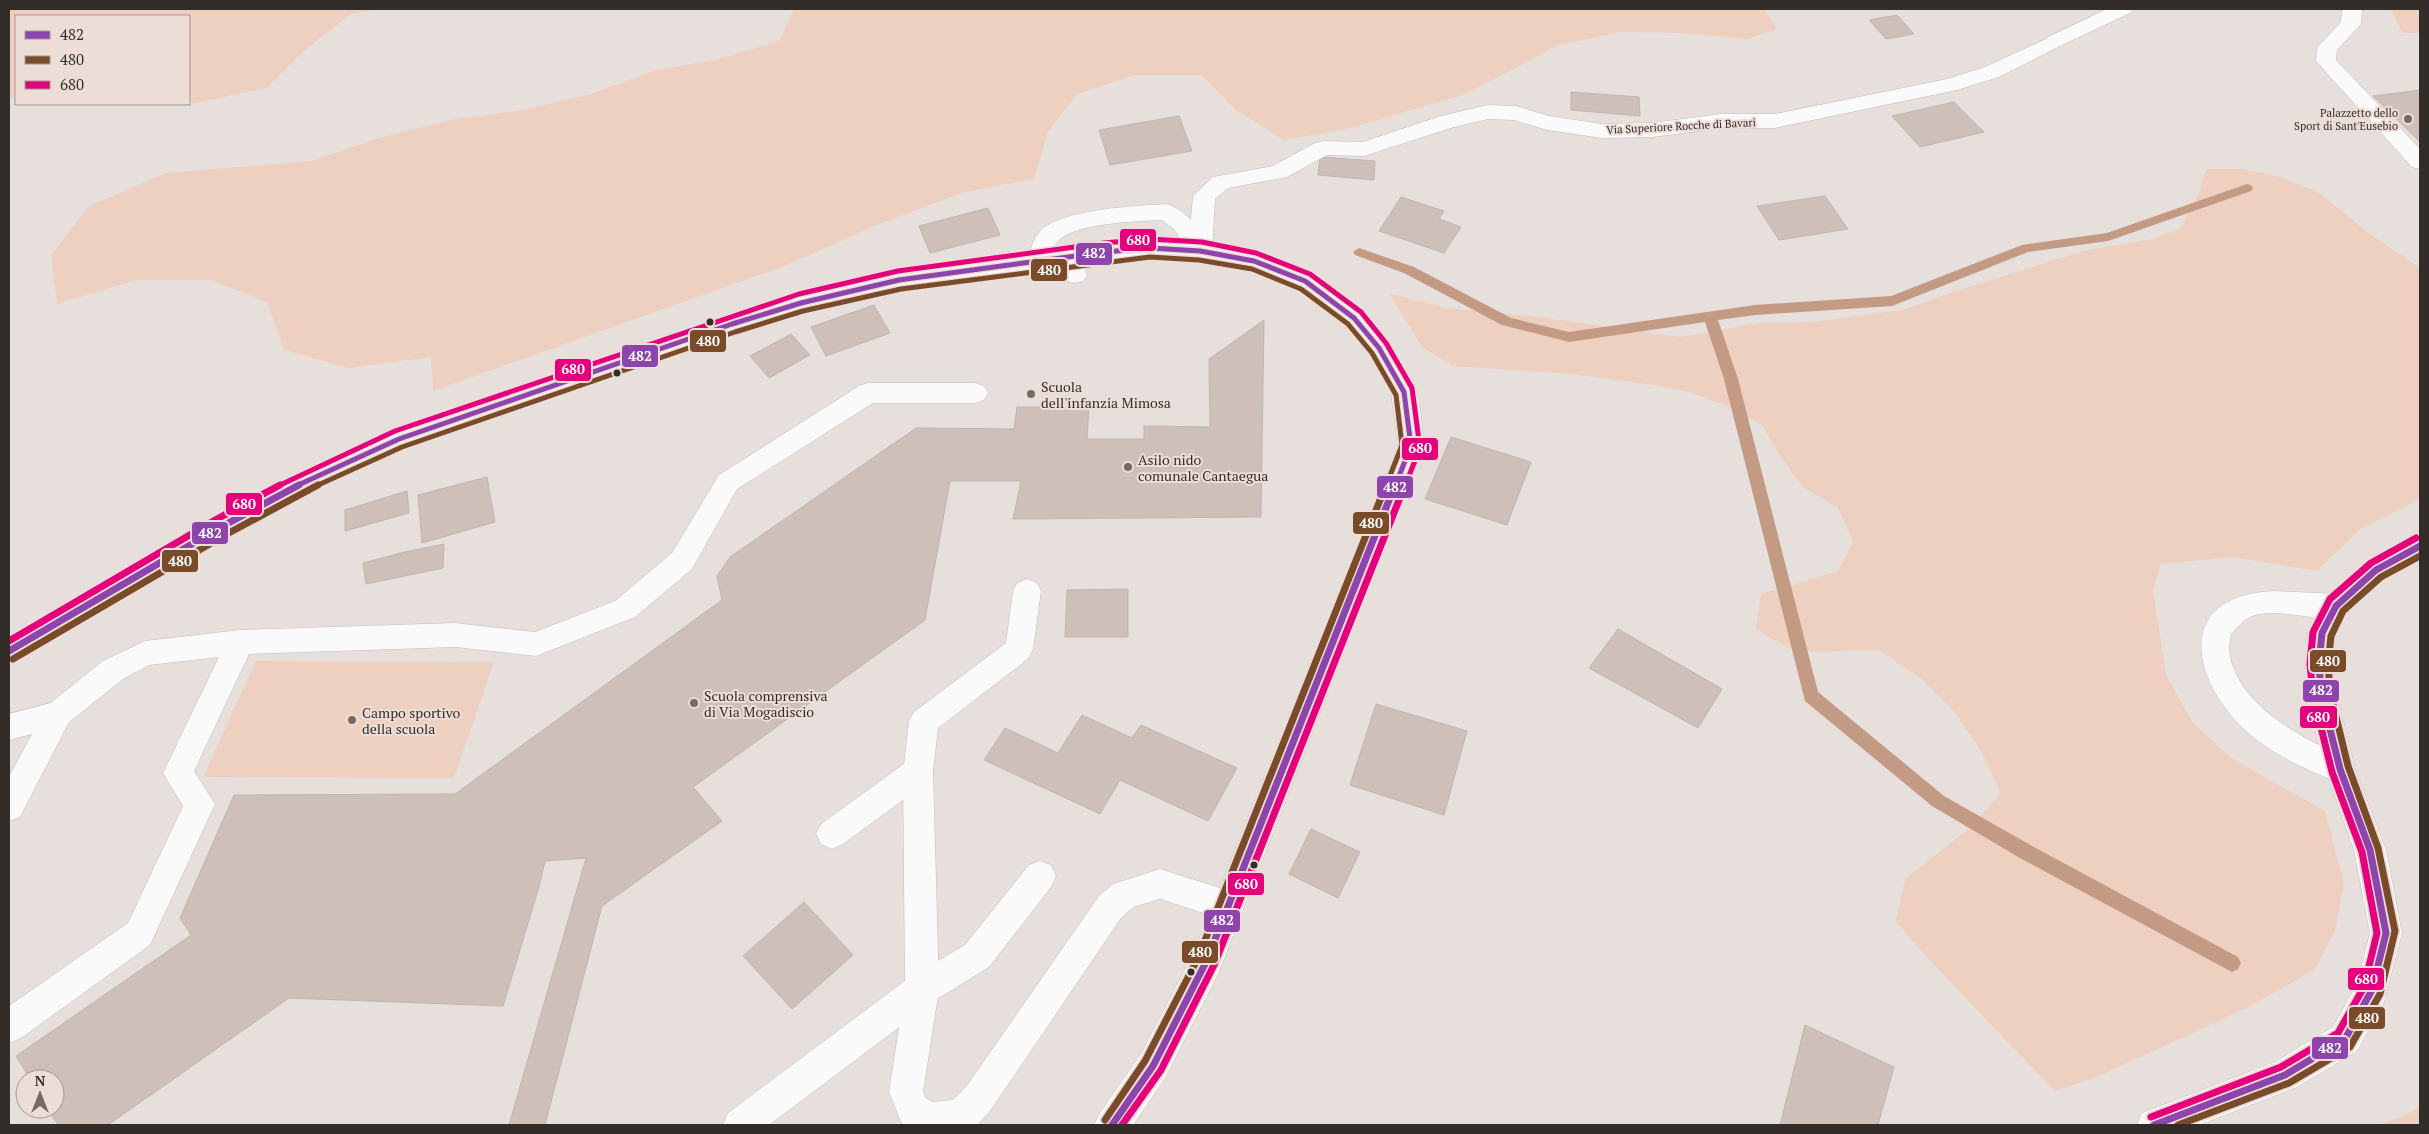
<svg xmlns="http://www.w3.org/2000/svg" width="2429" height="1134" font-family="'PT Serif',serif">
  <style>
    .green { fill: #eed0c1 }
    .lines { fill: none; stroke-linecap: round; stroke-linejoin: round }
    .stream { fill: #c39a84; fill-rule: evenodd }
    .building { fill: #cec0b8; stroke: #bcb6b2 }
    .service-casing { stroke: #c1bcb9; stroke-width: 1 }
    .pedestrian-casing { stroke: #c1bcb9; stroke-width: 1 }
    .minor-casing { stroke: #c1bcb9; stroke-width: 1 }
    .tertiary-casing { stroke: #c1bcb9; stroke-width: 1 }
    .service { fill: #fbfafa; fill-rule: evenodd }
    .pedestrian { fill: #fbfafa; fill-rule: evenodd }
    .minor { fill: #fbfafa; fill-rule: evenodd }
    .tertiary { fill: #fbfafa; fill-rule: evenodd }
    .bus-1-far1-casing { stroke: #ecded6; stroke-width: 8 }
    .bus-1-casing { stroke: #ecded6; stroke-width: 11 }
    .bus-2-far1-casing { stroke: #ecded6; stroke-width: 8 }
    .bus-2-casing { stroke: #ecded6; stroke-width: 11 }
    .bus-3-far1-casing { stroke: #ecded6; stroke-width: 8 }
    .bus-3-casing { stroke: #ecded6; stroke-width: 11 }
    .bus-1-far1 { stroke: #8e44ad; stroke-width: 5 }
    .bus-1 { stroke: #8e44ad; stroke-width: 7 }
    .bus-2-far1 { stroke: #7a4b2a; stroke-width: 5 }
    .bus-2 { stroke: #7a4b2a; stroke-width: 7 }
    .bus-3-far1 { stroke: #e5007d; stroke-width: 5 }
    .bus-3 { stroke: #e5007d; stroke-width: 7 }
    .poi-dot { fill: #726b68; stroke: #ecded6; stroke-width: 2 }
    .bus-dot { fill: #332d2a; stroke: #ecded6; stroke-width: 2 }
    .labels { text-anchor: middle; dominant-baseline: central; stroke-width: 4; stroke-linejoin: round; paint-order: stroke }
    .far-poi-label { font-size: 11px; fill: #332d2a; stroke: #ecded6; text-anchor: end }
    .far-street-label { font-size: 11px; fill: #332d2a; stroke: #ecded6 }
    .poi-label { font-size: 14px; fill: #332d2a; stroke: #ecded6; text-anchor: start }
    .line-badge { stroke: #ecded6; stroke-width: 2 }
    .badge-label { font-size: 14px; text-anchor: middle; font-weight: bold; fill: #fff }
  </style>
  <rect width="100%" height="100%" fill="#e7dfdb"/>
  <path class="green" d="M9,9H378L351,14L305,50L267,88L194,103L189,102V16H16V98H9Z
    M794,9H1765L1777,29L1748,39L1683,33L1619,32L1559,45L1466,94L1347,129L1284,140L1236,110L1202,75H1134L1077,94L1048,132L1034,179L965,192L884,222L787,265L433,391L431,357L349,368L284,350L267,302L211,280H137L57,304L51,255L89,206L166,173L311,161L382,137L455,119L523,110L591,94L653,71L719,59L779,41Z
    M2391,9H2420V33H2402Z
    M2206,169H2242L2280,177L2318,192L2370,234L2420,268V499L2360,529L2317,571L2233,557L2161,564L2153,590L2166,674L2192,722L2231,758L2325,811L2344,883L2335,931L2314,970L2247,1008L2099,1076L2055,1091L1933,964L1896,922L1905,879L1971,827L2001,793L1981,751L1954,711L1919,677L1879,650L1797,652L1756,630L1761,594L1838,571L1853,542L1838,508L1803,487L1780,456L1762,425L1727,406L1689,392L1648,384L1570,374L1453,366L1422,347L1389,293L1446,308L1532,316L1680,337L1758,323L1813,322L1903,310L1950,293L2083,251L2152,239L2180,229L2200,190Z
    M256,661L494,662L454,778L203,777Z
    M2420,1104V1125H2380L2414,1111Z"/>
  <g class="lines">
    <path class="stream" d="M2247,184L2251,185L2253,188L2251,191L2108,241L2028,252L1892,306L1755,315L1718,320L1738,379L1818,692L1944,796L2032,846L2238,957L2241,963L2238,969L2232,972L2020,858L1932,806L1805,701L1724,379L1705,322L1569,342L1502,325L1404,273L1355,255L1353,252L1359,248L1414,267L1511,318L1569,332L1755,305L1891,296L2022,245L2107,233Z"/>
  </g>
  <path class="building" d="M1897,15L1914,34L1886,39L1869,20Z
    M2420,90V142L2373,96Z
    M1571,92L1639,97L1640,116L1571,110Z
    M1954,102L1984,132L1920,147L1892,116Z
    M1179,116L1192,151L1110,165L1099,130Z
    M1320,157L1375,161L1374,180L1318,175Z
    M1825,196L1848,229L1779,240L1757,206Z
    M1401,197L1444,211L1439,219L1461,227L1444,253L1379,231Z
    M988,208L1000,235L930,253L919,226Z
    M874,305L890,333L826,356L811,327Z
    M1264,320L1261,517L1013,519L1021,481H950L925,620L693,787L722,821L602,906L545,1125H509L586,858L545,861L539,887L503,1006L289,998L108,1125H58L48,1109H55V1079H30L16,1056L191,935L180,918L234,795L455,794L722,600L717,576L730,557L916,428L1014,429L1017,407H1089L1087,439H1144V426L1210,427L1209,359Z
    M791,334L810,355L769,378L750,356Z
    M1451,437L1531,462L1507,525L1425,499Z
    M487,477L495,522L422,543L418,495Z
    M407,491L409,513L345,531V510Z
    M444,544L443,568L366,584L363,563L405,552Z
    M1128,589V637H1065L1067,590Z
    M1618,629L1722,689L1698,728L1589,668Z
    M1376,704L1467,731L1444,815L1350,785Z
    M1082,715L1132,738L1141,725L1237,768L1208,821L1120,780L1100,814L984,760L1005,728L1058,753Z
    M1311,829L1360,852L1338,898L1289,874Z
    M804,902L853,955L792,1009L743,956Z
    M1805,1025L1894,1067L1878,1125H1780Z"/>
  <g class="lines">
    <defs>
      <path id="service" d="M1166,204C1189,211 1200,231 1212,251L1208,257L1200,259L1192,257L1174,229L1162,220C1138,221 1074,223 1058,241C1052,248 1053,258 1048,266L1040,268L1032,266L1028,260C1031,247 1034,235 1045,227C1071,209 1134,206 1166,204Z
        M1070,248L1078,250L1087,275L1083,281L1075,283L1067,281L1058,256L1062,250Z
        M868,383H975L984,386L988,393L984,400L975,403H873L737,489L692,569L635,617L536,656L455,647L249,654L194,771L215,804L150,945L21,1038L9,1043V1006L128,923L183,806L163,773L219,657L149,665L123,679L68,723L58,727L48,723L43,714L48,705L103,661L145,641L240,630L455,623L535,632L615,601L672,553L719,475L859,386Z
        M1027,579L1037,583L1041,591L1033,649L1029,658L938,728L933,771L929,781L843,844L832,849L821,844L816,834L821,824L904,764L909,721L914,712L1006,643L1013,591L1017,583Z
        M2273,591L2336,594L2346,598L2350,606L2346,614C2317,625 2282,606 2252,616C2244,619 2237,628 2231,634C2230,641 2228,650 2230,657C2242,709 2306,741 2351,759L2355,769L2351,779L2340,783C2306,770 2271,754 2244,729C2190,677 2175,596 2273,591Z
        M1040,861L1051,865L1056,876L1051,887L989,967L934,1001L769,1125H723L728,1113L910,977L965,945L1029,865Z"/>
      <path id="pedestrian" d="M2055,35L2062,37L2065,41L2062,45L1999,77L1957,90L1775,128H1721L1652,137L1602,138L1547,130L1514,120L1488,119L1454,127L1364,156L1327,155L1287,177L1228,188L1215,199L1212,251L1208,257L1200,259L1192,257L1188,251L1193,196L1213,177L1273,166L1315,143L1323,141L1363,142L1441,116L1488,105L1516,106L1549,116L1602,124L1652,123L1721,114H1775L1947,79L1985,67Z"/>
      <path id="minor" d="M2107,9H2133L2130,13L2062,45L2055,47L2048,45L2045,41L2048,37Z
        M2342,9H2362L2361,24L2337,50L2336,60L2420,149V169L2412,167L2316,61L2317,48L2341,22Z
        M58,701L68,705L73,714L20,817L9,821V777L32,734L9,740V714Z
        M918,757L929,761L933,771L939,989L923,1092L926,1098L932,1102L953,1100L966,1087L1099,896L1113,884L1160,869L1239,894L1244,905L1239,916L1228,921L1160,899L1133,907L1121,918L990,1111L977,1125H904L901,1122L889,1092L905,989L903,771L907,761Z"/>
      <path id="tertiary" d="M1150,240C1248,246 1343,265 1396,357C1403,368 1413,381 1417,393C1421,410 1422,429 1424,446L1218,974L1165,1078L1133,1125H1094L1100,1113L1141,1054L1194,952L1398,446L1391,392L1370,354L1345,324L1297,287L1250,268L1200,259L1150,256L1105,260L899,288L802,311L741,330L408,446L317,487L231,535L19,660L9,663V637L211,519L299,473L390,432L723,318L801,294L899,272L1105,244Z
        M2420,535V559L2386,578L2346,614L2336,634L2333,664L2336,693L2355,769L2386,850L2402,933L2384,1002L2357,1051L2297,1087L2199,1125H2137L2142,1113L2275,1062L2333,1027L2357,984L2370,933L2354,850L2325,769L2306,693L2305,664L2308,633L2326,598L2366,562Z"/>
    </defs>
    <use href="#service" class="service-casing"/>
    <use href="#pedestrian" class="pedestrian-casing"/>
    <use href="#minor" class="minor-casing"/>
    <use href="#tertiary" class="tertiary-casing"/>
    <use href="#service" class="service"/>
    <use href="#pedestrian" class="pedestrian"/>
    <use href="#minor" class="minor"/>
    <use href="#tertiary" class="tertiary"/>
    <defs>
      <path id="bus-1-far1" d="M296,486L399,439L732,324L801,303L899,280L1105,252L1150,248L1200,251L1254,261L1305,281L1354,318L1379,348L1404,392L1411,446L1395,486"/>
      <path id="bus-1" d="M9,651L221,527L299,485
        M1112,1125L1153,1066L1206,962L1395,485
        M2154,1125L2285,1075L2345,1039L2372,990L2386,933L2370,850L2340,769L2321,693L2319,664L2322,633L2336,606L2376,570L2420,546"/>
      <path id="bus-2-far1" d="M316,486L402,447L735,332L803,311L901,289L1150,257L1199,260L1252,269L1301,289L1348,324L1372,353L1396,395L1402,445L1386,486"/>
      <path id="bus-2" d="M13,659L225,535L318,485
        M1105,1120L1145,1061L1198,958L1386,485
        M2178,1125L2289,1083L2350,1047L2380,994L2395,931L2378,848L2348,766L2330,692L2328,664L2331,636L2343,611L2381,577L2420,556"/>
      <path id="bus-3-far1" d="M278,486L395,431L799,294L898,271L1104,243L1149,239L1202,242L1256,253L1310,274L1361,312L1386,343L1412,388L1420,448L1405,486"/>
      <path id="bus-3" d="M9,641L217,519L280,485
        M2151,1117L2281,1067L2338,1033L2364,987L2377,933L2362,852L2332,772L2313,695L2310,664L2313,632L2330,599L2371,563L2416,538
        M1122,1125L1161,1070L1214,965L1405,485"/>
    </defs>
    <use href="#bus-1-far1" class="bus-1-far1-casing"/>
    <use href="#bus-1" class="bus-1-casing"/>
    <use href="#bus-2-far1" class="bus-2-far1-casing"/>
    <use href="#bus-2" class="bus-2-casing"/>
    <use href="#bus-3-far1" class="bus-3-far1-casing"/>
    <use href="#bus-3" class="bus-3-casing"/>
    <use href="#bus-1-far1" class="bus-1-far1"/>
    <use href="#bus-1" class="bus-1"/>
    <use href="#bus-2-far1" class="bus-2-far1"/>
    <use href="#bus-2" class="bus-2"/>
    <use href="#bus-3-far1" class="bus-3-far1"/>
    <use href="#bus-3" class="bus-3"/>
  </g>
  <g class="poi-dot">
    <circle cx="2408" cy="119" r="5"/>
    <circle cx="1031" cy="394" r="5"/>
    <circle cx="1128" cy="467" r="5"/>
    <circle cx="694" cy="703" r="5"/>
    <circle cx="352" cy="720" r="5"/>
  </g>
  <g class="bus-dot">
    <circle cx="710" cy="322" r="4.5"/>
    <circle cx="617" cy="373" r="4.5"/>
    <circle cx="1254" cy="865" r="4.5"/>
    <circle cx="1191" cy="972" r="4.5"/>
  </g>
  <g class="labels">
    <g class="far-poi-label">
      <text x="2398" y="113">Palazzetto dello<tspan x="2398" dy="13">Sport di Sant'Eusebio</tspan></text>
    </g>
    <g class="far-street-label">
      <text transform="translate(1681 126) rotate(-3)">Via Superiore Rocche di Bavari</text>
    </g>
    <g class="poi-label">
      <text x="1041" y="386">Scuola<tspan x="1041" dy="16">dell'infanzia Mimosa</tspan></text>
      <text x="1138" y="459">Asilo nido<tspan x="1138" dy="16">comunale Cantaegua</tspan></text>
      <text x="704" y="695">Scuola comprensiva<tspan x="704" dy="16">di Via Mogadiscio</tspan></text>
      <text x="362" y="712">Campo sportivo<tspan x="362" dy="16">della scuola</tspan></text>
    </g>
  </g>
  <g class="line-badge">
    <rect x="1119" y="228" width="38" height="24" rx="5" fill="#e5007d"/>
    <rect x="1075" y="242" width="38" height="24" rx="5" fill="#8e44ad"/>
    <rect x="1030" y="258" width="38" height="24" rx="5" fill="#7a4b2a"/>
    <rect x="689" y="329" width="38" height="24" rx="5" fill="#7a4b2a"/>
    <rect x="621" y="344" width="38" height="24" rx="5" fill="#8e44ad"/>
    <rect x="554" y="358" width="38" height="24" rx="5" fill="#e5007d"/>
    <rect x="1401" y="437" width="38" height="24" rx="5" fill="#e5007d"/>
    <rect x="1376" y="475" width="38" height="24" rx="5" fill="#8e44ad"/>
    <rect x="225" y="492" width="38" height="24" rx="5" fill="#e5007d"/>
    <rect x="1352" y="511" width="38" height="24" rx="5" fill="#7a4b2a"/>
    <rect x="191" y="521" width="38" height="24" rx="5" fill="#8e44ad"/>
    <rect x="161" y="549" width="38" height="24" rx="5" fill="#7a4b2a"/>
    <rect x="2309" y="649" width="38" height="24" rx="5" fill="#7a4b2a"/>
    <rect x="2302" y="679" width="38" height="24" rx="5" fill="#8e44ad"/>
    <rect x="2299" y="705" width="39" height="24" rx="5" fill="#e5007d"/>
    <rect x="1227" y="872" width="38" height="24" rx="5" fill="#e5007d"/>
    <rect x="1203" y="909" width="38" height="24" rx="5" fill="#8e44ad"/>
    <rect x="1181" y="940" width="38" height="24" rx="5" fill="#7a4b2a"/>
    <rect x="2347" y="967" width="38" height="24" rx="5" fill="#e5007d"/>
    <rect x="2348" y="1006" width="38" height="24" rx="5" fill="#7a4b2a"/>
    <rect x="2311" y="1036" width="38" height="24" rx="5" fill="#8e44ad"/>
  </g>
  <g class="badge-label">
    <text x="1138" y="245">680</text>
    <text x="1094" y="258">482</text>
    <text x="1049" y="275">480</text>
    <text x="708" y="346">480</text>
    <text x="640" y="361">482</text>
    <text x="573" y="374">680</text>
    <text x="1420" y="453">680</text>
    <text x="1395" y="492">482</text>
    <text x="244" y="509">680</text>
    <text x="1371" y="528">480</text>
    <text x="210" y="538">482</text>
    <text x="180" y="566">480</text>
    <text x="2328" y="666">480</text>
    <text x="2321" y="695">482</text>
    <text x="2318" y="722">680</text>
    <text x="1246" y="889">680</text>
    <text x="1222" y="925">482</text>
    <text x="1200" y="957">480</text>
    <text x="2366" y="984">680</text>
    <text x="2367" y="1023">480</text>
    <text x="2330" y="1053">482</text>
  </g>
  <rect width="2429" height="1134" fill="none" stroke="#332d2a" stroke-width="20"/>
  <rect x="15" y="15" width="175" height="90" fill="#ecded6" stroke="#a29791"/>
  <rect x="25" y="31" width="25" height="8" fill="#8e44ad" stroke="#a29791"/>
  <text x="60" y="40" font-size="15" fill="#332d2a">482</text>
  <rect x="25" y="56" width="25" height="8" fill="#7a4b2a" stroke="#a29791"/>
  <text x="60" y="65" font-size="15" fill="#332d2a">480</text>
  <rect x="25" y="81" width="25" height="8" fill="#e5007d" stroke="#a29791"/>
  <text x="60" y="90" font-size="15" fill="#332d2a">680</text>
  <g transform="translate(40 1094)"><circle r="24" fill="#ecded6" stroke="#a29791"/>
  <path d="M0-4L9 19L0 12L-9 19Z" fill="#726b68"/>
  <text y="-8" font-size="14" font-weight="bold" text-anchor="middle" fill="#332d2a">N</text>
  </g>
</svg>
